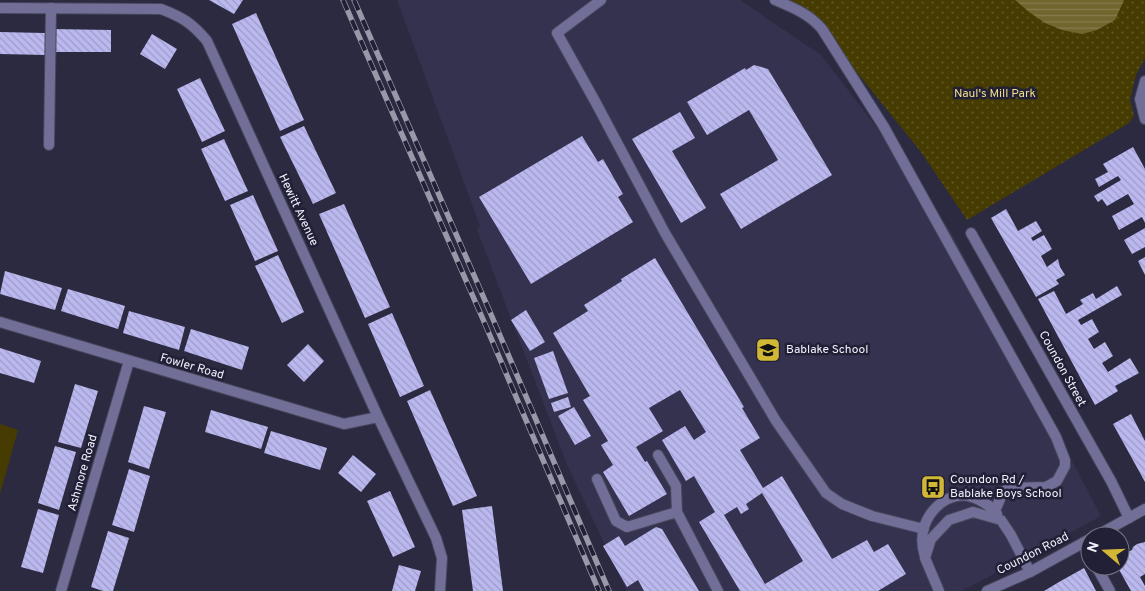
<svg xmlns="http://www.w3.org/2000/svg" width="1145" height="591" font-family="Overpass,sans-serif">
  <style>
    .built { fill: #34324f }
    .green { fill: #463b01 }
    .park { fill: url(#park-dots) }
    .water { fill: url(#water-rules) }
    .building { fill: url(#building-back-hatch); fill-rule: evenodd }
    .lines { fill: none; stroke-linecap: round; stroke-linejoin: round }
    .service-casing { stroke: #47465b; stroke-width: 12 }
    .minor-casing { stroke: #47465b; stroke-width: 12 }
    .tertiary-casing { stroke: #47465b; stroke-width: 12 }
    .service { stroke: #716f97; stroke-width: 10 }
    .minor { stroke: #716f97; stroke-width: 10 }
    .tertiary { stroke: #716f97; stroke-width: 10 }
    .rail-casing { stroke: #9898a9; stroke-width: 5.5 }
    .rail { stroke: #212036; stroke-width: 4; stroke-dasharray: 11; stroke-linecap: butt }
    .labels { text-anchor: middle; dominant-baseline: central; stroke-width: 5; stroke-linejoin: round; paint-order: stroke }
    .park-label { font-size: 12px; fill: #f1de89; stroke: #212036 }
    .street-label { font-size: 12px; fill: #f1f1fe; stroke: #212036 }
    .poi-label { font-size: 12px; fill: #f1f1fe; stroke: #212036; text-anchor: start }
  </style>
  <defs>
    <pattern id="park-dots" width="8" height="8" patternUnits="userSpaceOnUse" patternTransform="scale(1.25)"><rect width="8" height="8" fill="#463b01"/><path d="M2 2h.1M6 6h.1" fill="none" stroke="#615827" stroke-width="1.8" stroke-linecap="round"/></pattern>
    <pattern id="water-rules" width="6" height="5" patternUnits="userSpaceOnUse" patternTransform="scale(1.25)"><rect width="6" height="5" fill="#72662f"/><path d="M0 2.5h6" fill="none" stroke="#877c4e"/></pattern>
    <pattern id="building-back-hatch" width="6" height="6" patternUnits="userSpaceOnUse" patternTransform="scale(1.25)"><rect width="6" height="6" fill="#bab8ef"/><path d="M-1 5l2 2M0 0l6 6M5-1l2 2" fill="none" stroke="#9e9cc6"/></pattern>
  </defs>
  <rect width="100%" height="100%" fill="#2b2a41"/>
  <path class="built" d="M397,0H740L821,55L878,129L951,232L1101,516L962,591H627L568,467L477,230L480,226Z"/>
  <path class="green" d="M0,424L18,430L0,494Z"/>
  <path class="park" d="M771,0H1145V58L1136,75L1130,100L1134,116L1129,123L967,220L921,152L835,45L818,29Z"/>
  <path class="water" d="M1015,0H1124L1115,20L1097,30L1082,34L1062,30L1045,23L1029,12Z"/>
  <path class="building" d="M209,0H243L234,14Z
    M256,13L304,120L280,131L232,24Z
    M52,29L111,30V52H52Z
    M0,32L45,33V55L0,54Z
    M152,34L177,49L165,69L140,54Z
    M754,65L768,69L832,175L741,229L720,194L778,160L749,110L707,135L687,102L745,68L746,70Z
    M200,78L225,131L202,142L177,89Z
    M680,112L695,138L672,151L706,208L681,223L632,139Z
    M304,126L336,193L313,204L280,137Z
    M582,136L598,162L603,159L623,194L618,197L633,222L531,284L479,197Z
    M224,139L248,191L225,201L201,149Z
    M1133,147L1145,169V223L1142,217L1119,230L1112,216L1134,204L1128,194L1107,206L1102,199L1098,202L1094,196L1121,180L1118,176L1099,187L1095,179L1108,172L1103,164Z
    M253,195L278,251L255,261L230,205Z
    M344,204L390,307L365,318L319,214Z
    M1006,209L1018,231L1036,221L1042,231L1031,238L1033,241L1044,235L1052,249L1041,256L1047,267L1058,259L1060,267L1065,275L1056,280L1059,284L1036,297L991,218Z
    M1145,228V247L1132,254L1124,240Z
    M278,255L304,312L282,323L255,266Z
    M1145,257V275L1138,261Z
    M655,258L744,407L742,408L760,438L740,450L763,488L782,476L832,559L867,540L874,552L888,544L906,574L878,591H740L699,522L715,512L694,476L686,481L662,440L685,426L694,440L706,432L680,390L649,408L663,431L636,447L645,462L647,461L667,494L629,516L603,472L613,465L601,445L608,441L583,400L590,396L553,333L588,311L584,305L622,281L621,279ZM762,493L803,561L765,584L724,515L737,507L741,514L749,509L746,504Z
    M5,271L62,288L55,310L0,294Z
    M1117,286L1122,295L1078,320L1081,325L1092,319L1099,332L1088,339L1094,349L1105,342L1113,356L1102,363L1108,372L1130,358L1139,373L1115,386L1118,391L1095,405L1038,299L1054,291L1066,314L1083,304L1080,300L1093,293L1096,299Z
    M68,289L125,306L118,329L61,311Z
    M526,310L545,342L530,351L511,320Z
    M129,311L185,327L179,350L123,333Z
    M392,313L424,386L400,397L368,324Z
    M191,329L249,347L242,370L184,351Z
    M308,344L324,361L304,382L287,365Z
    M0,348L41,361L34,383L0,373Z
    M553,351L568,393L549,399L534,358Z
    M75,384L98,391L81,448L58,442Z
    M430,390L477,496L453,506L407,401Z
    M568,397L571,407L554,412L551,403Z
    M144,406L166,412L149,469L128,462Z
    M574,407L591,436L575,445L558,416Z
    M211,410L268,427L261,449L205,432Z
    M1131,414L1145,441V482L1113,424Z
    M271,431L327,448L320,470L264,453Z
    M55,446L76,452L59,510L38,503Z
    M353,455L376,474L361,492L338,473Z
    M129,469L150,476L134,532L112,525Z
    M390,491L415,547L393,557L367,501Z
    M492,506L503,591H473L462,510Z
    M38,509L59,515L43,573L21,567Z
    M656,527L662,529L699,591H644L638,580L627,587L603,546L619,536L625,546Z
    M108,531L129,538L113,591H103L91,587Z
    M1145,542V574L1140,577L1145,586V591H1131L1117,566H1120V554L1123,552L1126,553L1132,550L1133,547L1137,544Z
    M399,565L421,571L415,591H392Z
    M1084,568L1096,591H1044L1059,582Z"/>
  <g class="lines">
    <defs>
      <path id="service" d="M601,0L557,33L596,103L665,233L776,421L826,493L842,504L872,516L924,529
        M775,0C794,8 809,14 822,29L884,127L1056,437L1065,460V466L1057,481L1046,487L1008,488L1003,492L995,511
        M49,145L51,8
        M658,455L676,486L677,512L718,591
        M597,479L616,521L627,527L677,512
        M925,557C922,547 921,537 924,527C932,504 956,487 979,500C987,504 992,507 997,514
        M939,591L925,558L931,539L949,520L973,512L1001,520L1011,535L1030,572"/>
      <path id="minor" d="M0,8L161,9C182,17 192,23 207,41L378,417L436,538L442,558L440,591
        M1145,81L1140,99L1145,119
        M971,233L1111,481L1129,518
        M0,322L344,424L378,417
        M1083,543L1090,556
        M1096,566L1110,591
        M61,591L129,361"/>
      <path id="tertiary" d="M1096,536L1145,509
        M987,591L1030,572L1090,539"/>
    </defs>
    <use href="#service" class="service-casing"/>
    <use href="#minor" class="minor-casing"/>
    <use href="#tertiary" class="tertiary-casing"/>
    <use href="#service" class="service"/>
    <use href="#minor" class="minor"/>
    <use href="#tertiary" class="tertiary"/>
    <defs>
      <path id="rail" d="M343,0L482,317L599,591
        M354,0L490,312L609,591"/>
    </defs>
    <use href="#rail" class="rail-casing"/>
    <use href="#rail" class="rail"/>
  </g>
  <defs>
    <symbol id="school-square" viewBox="-11 -11 22 22"><rect x="-9" y="-9" width="18" height="18" rx="4" fill="#d2b736" stroke="#212036"/><path d="M0-5L7-2L0 1L-7-2ZM-4 1L0 2.5L4 1V4Q0 6-4 4Z" fill="#111"/></symbol>
    <symbol id="bus-square" viewBox="-11 -11 22 22"><rect x="-9" y="-9" width="18" height="18" rx="4" fill="#d2b736" stroke="#212036"/><path d="M-5-6H5V4H4V6H2V4H-2V6H-4V4H-5ZM-3.5-4V0h7V-4ZM-3.5 1.2v1.5H-2V1.2ZM2 1.2v1.5H3.5V1.2Z" fill="#111"/></symbol>
  </defs>
  <g fill-rule="evenodd">
    <use href="#school-square" x="754" y="336" width="28" height="28"/>
    <use href="#bus-square" x="919" y="473" width="28" height="28"/>
  </g>
  <g class="labels">
    <g class="park-label">
      <text x="995" y="94">Naul's Mill Park</text>
    </g>
    <g class="street-label">
      <text transform="translate(298 210) rotate(65)">Hewitt Avenue</text>
      <text transform="translate(192 367) rotate(16)">Fowler Road</text>
      <text transform="translate(1062 369) rotate(61)">Coundon Street</text>
      <text transform="translate(83 473) rotate(-74)">Ashmore Road</text>
      <text transform="translate(1033 554) rotate(-27)">Coundon Road</text>
    </g>
    <g class="poi-label">
      <text x="786" y="350">Bablake School</text>
      <text x="950" y="480">Coundon Rd /<tspan x="950" dy="14">Bablake Boys School</tspan></text>
    </g>
  </g>
  <g transform="translate(1105 551) rotate(289)"><circle r="24" fill="#212036" stroke="#747486"/>
  <path d="M0-4L9 19L0 12L-9 19Z" fill="#d2b736"/>
  <text y="-8" font-size="14" font-weight="bold" text-anchor="middle" fill="#f1f1fe">N</text>
  </g>
</svg>
